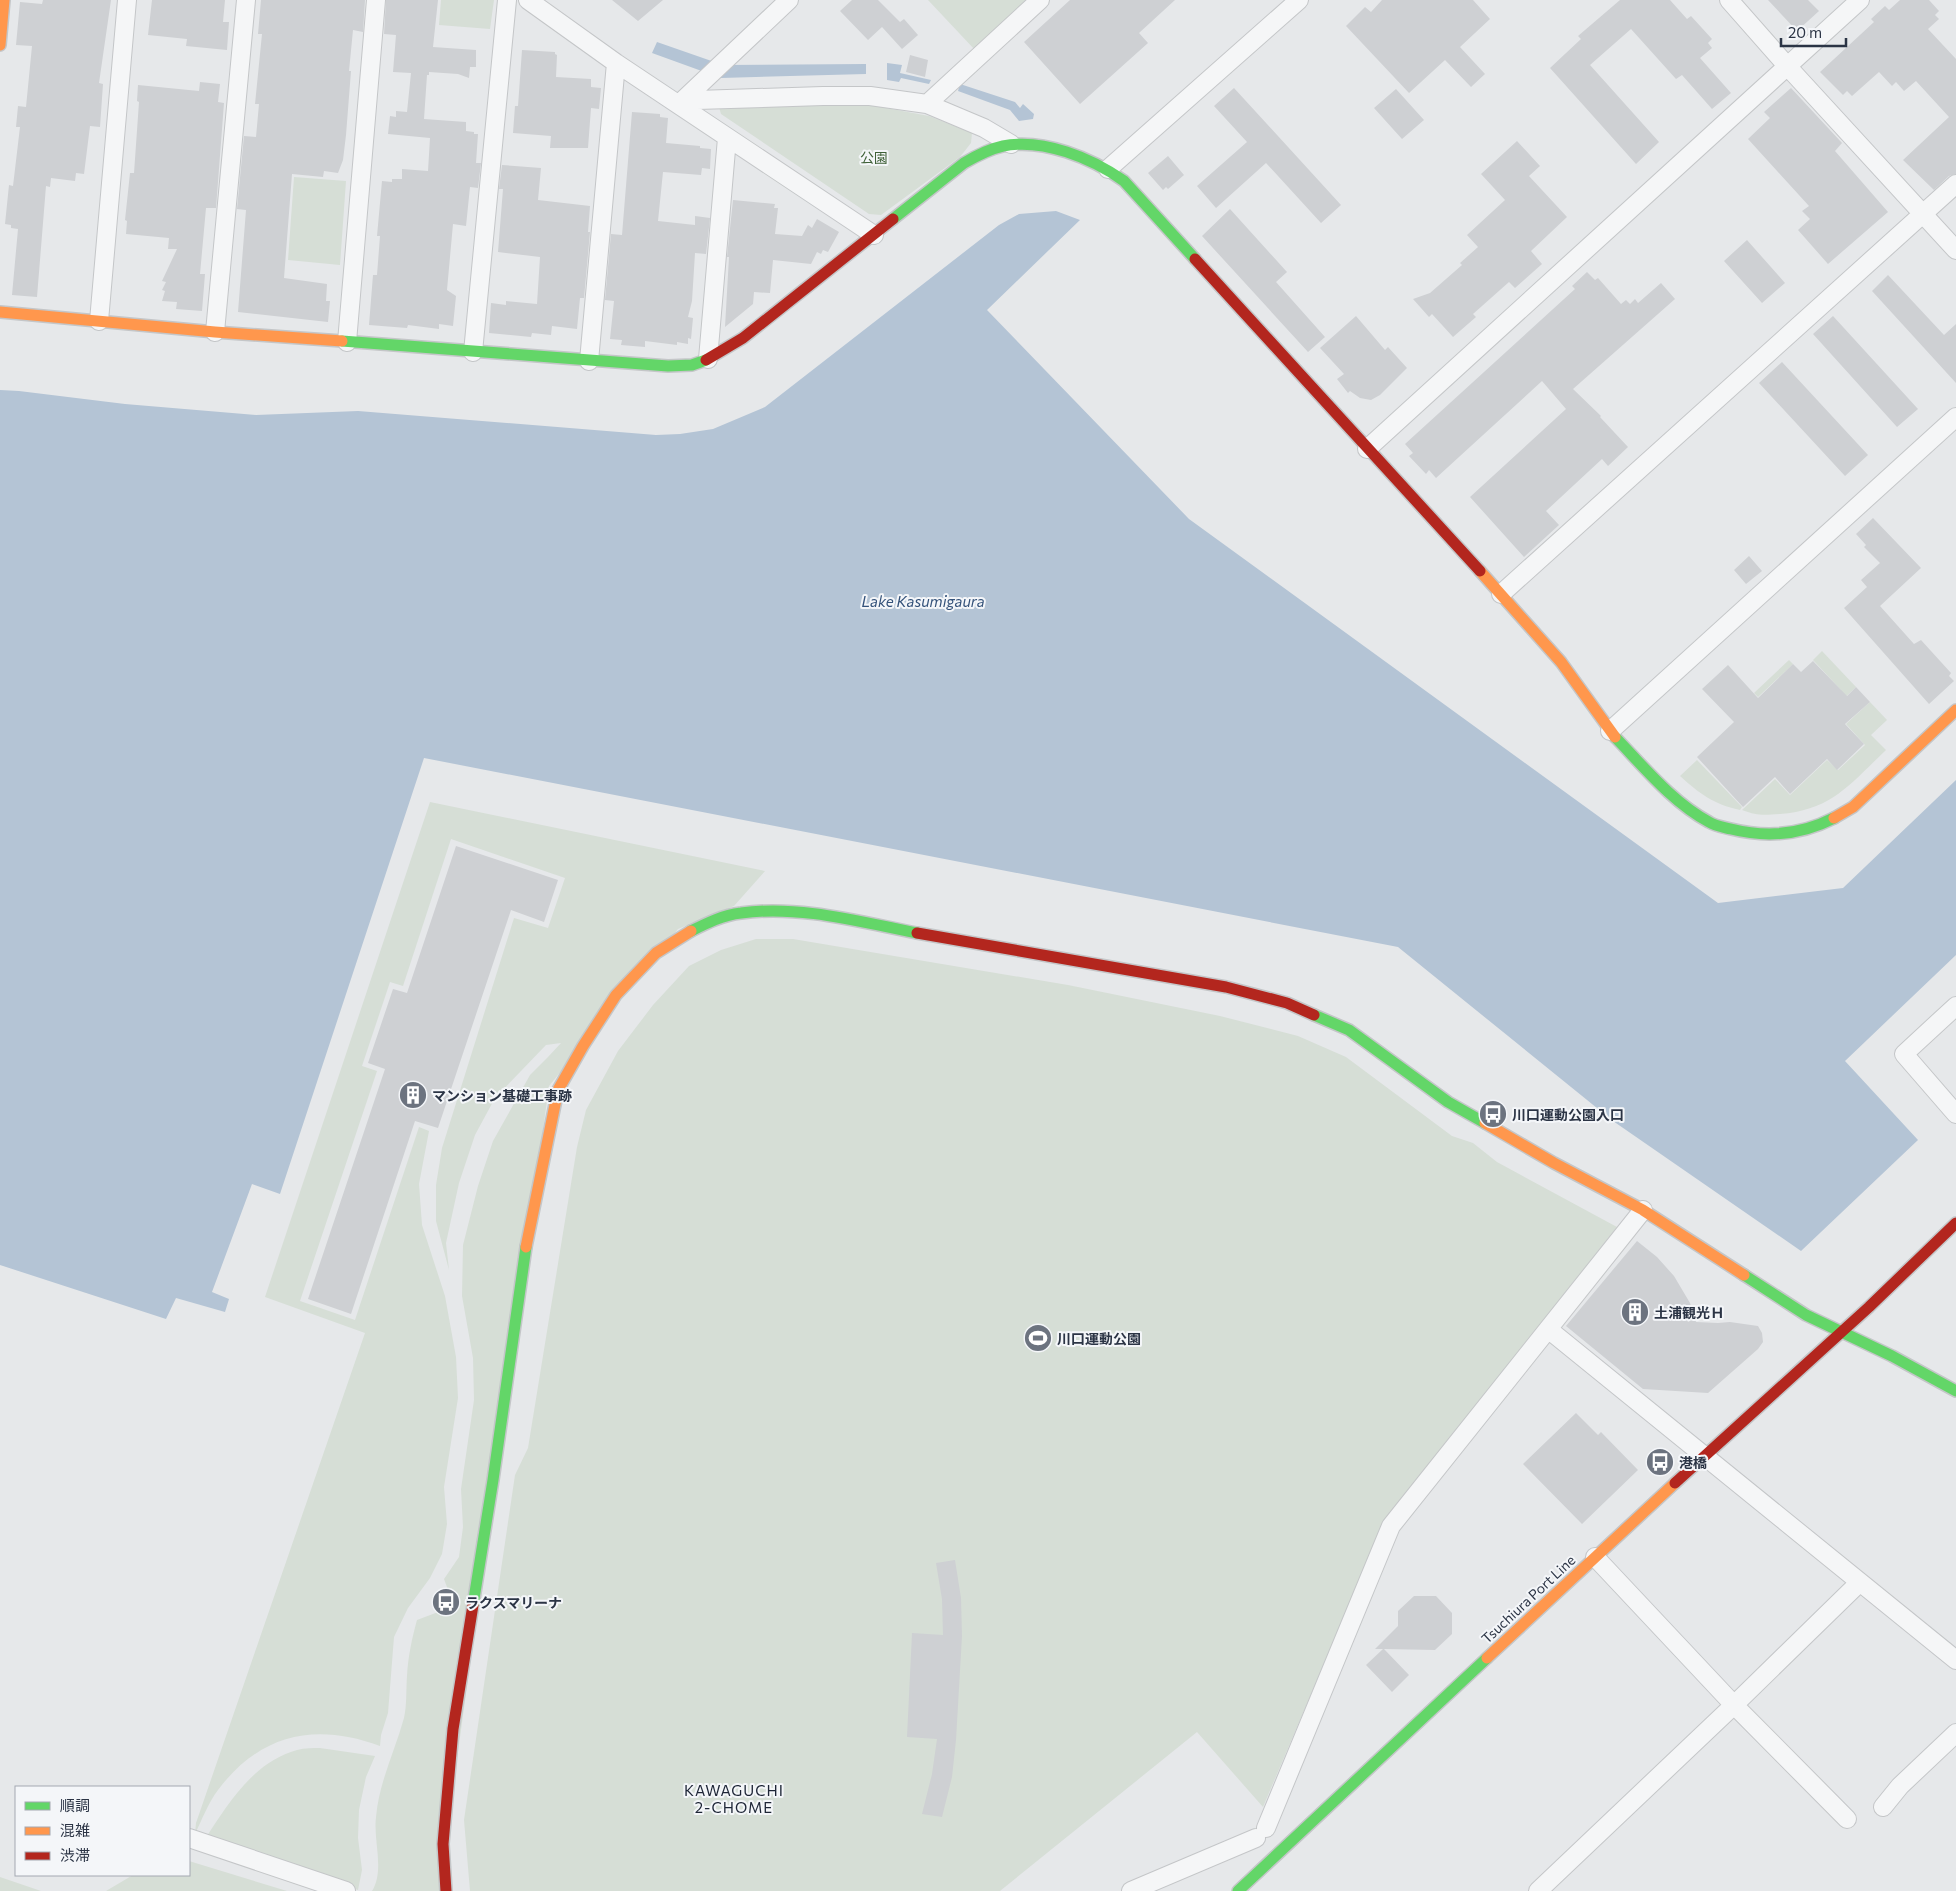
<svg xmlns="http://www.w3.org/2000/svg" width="1956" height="1891" font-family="Commissioner,'Noto Sans JP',sans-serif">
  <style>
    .green { fill: #d6ded6 }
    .water { fill: #b4c4d5 }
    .building { fill: #ced0d3 }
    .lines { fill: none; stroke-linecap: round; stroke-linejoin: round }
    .street-casing { stroke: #c4c6c8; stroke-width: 20 }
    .fast-casing { stroke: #c4c6c8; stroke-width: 14 }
    .slow-casing { stroke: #c4c6c8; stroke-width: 14 }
    .jam-casing { stroke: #c4c6c8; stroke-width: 14 }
    .street { stroke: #f5f6f7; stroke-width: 18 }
    .fast { stroke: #63d668; stroke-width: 11 }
    .slow { stroke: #ff974d; stroke-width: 11 }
    .jam { stroke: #b3261e; stroke-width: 11 }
    .labels { text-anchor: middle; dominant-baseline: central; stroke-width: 4; stroke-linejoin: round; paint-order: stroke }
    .park-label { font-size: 14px; fill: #3f6138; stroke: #f4f6f9 }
    .poi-label { font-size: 14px; font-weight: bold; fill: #2b3445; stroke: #f4f6f9; text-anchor: start }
    .street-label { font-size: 14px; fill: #2b3445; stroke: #f4f6f9 }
    .water-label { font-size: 15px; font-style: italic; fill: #34527a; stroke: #f4f6f9 }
    .neighbourhood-label { font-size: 15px; letter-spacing: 1px; fill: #1d2536; stroke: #f4f6f9 }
  </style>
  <rect width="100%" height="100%" fill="#e6e8ea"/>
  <path class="green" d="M441,0H494L490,29L439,25Z
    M928,0H1028L975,50Z
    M865,104L929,116L972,133L971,143L960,157L881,215L869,214L721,114L719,107Z
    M294,177L346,181L340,265L288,260Z
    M1822,651L1856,687L1836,706L1841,690L1813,660Z
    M1789,660L1793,664L1758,697L1754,693Z
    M1870,702L1887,720L1871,735L1886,750C1850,784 1832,810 1780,814C1763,815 1758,816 1742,810L1775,779L1790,795L1827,760L1838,770L1865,745L1846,724Z
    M1697,760L1742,807L1740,810C1713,804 1700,794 1680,776Z
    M430,802L765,871L734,906L678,929L549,1086L439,1891H372C385,1870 373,1841 376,1817C379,1782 395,1751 404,1718C407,1705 406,1689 407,1676C408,1657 412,1638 417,1620L454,1606L444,1579L459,1557L463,1527L461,1489L474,1400L473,1358L462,1296L463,1245L478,1186L493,1141L530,1075L548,1057L561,1043L546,1045L495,1098L475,1135L459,1183L446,1243L449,1270L436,1221V1185L442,1148L514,918L548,928L565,878L451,839L403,986L390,982L362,1066L377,1071L300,1301L355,1320L419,1127L429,1131L419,1184L422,1225L445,1296L456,1357L458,1398L444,1487L447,1524L442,1554L430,1578L408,1608L394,1637L388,1713L381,1735L380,1746C315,1722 260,1734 218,1790C208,1803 202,1820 195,1834L196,1823L365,1333L265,1297Z
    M756,939H793L1068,985L1220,1016L1298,1036L1346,1057L1452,1136L1473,1143L1497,1162L1617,1227L1385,1520L1263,1807L1197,1732L1000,1891H470L464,1820L515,1475L528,1448L577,1147L586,1110L618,1051L653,1005L689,966L721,950Z
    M320,1748L375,1756L366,1777L359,1810L358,1838L362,1870L358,1890L205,1839C228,1804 253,1762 297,1750C305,1748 313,1748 320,1748Z
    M189,1861L287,1891H106L133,1875H189Z
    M0,1877L41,1891H0Z"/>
  <path class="water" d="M657,42L723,65L866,64V74L721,78L652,53Z
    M887,63L902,65L900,73L931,80L929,84L901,78L899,82L887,80Z
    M960,84L1015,102L1020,108L1023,104L1034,114L1033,119L1019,121L1010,110L958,91Z
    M1056,211L1080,220L987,310L1189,519L1718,903L1843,888L1956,780V955L1845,1061L1918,1140L1801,1251L1613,1121L1398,947L424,758L280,1194L252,1184L212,1292L229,1299L225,1312L176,1298L166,1319L0,1265V390L19,391L125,404L256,415L358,411L656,435L680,434L713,429L765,407L999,225L1019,214Z"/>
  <path class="building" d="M43,0H111L99,83L103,84L100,127L90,126L84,174L76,173L75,181L51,178L50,187L46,186L37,297L12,295L18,229L11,228V225L5,224L9,185L13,186L20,127H16L18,106L26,107L32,46L16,45L20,2L42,4Z
    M152,0H225L223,22H229L227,50L186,46L187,39L148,35Z
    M261,0H365L363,32L353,30L349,71H351L346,135L343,160L338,173L324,171L323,177L292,174L284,278L327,284L326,301H330L328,322L238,312L246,210L237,209L244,136L256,137L259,104H255L262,34H258Z
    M386,0H438L433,47L476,50V67H470L469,78L458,74L429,72V75H427L424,119L466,122V131L474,132V134H478L476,163H481L478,188L470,187L466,226L453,224L447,290L456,296L453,326L439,324V329L408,325L407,328L369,325L373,275H377L380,236H377L382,181L392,182V179H402V169L428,171L430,138L388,134L390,116L396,117V111L407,112L411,73L393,72L396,35L384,34Z
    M612,0H663L638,21Z
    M852,0H878L900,22L904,19L918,35L902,49L882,27L868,40L840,11Z
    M1070,0H1175L1139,33L1148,43L1080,104L1024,42Z
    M1382,0H1473L1490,19L1460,47L1485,74L1471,87L1445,60L1409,93L1346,26L1365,7L1371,12Z
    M1620,0H1670L1687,19L1691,16L1712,39L1708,43L1712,48L1700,58L1731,93L1712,109L1682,75L1676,79L1631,29L1590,65L1659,142L1636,164L1550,68L1581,39L1578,36Z
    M1768,0H1808L1819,11L1797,31Z
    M1900,0H1929L1939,11L1935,15L1939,19L1928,29L1956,59V174L1949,176L1934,190L1903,160L1949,117L1916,81L1904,91L1896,82L1892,86L1879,72L1852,96L1847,91L1843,95L1820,72L1874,22L1871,19L1885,6L1889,10Z
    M522,50L555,52V54L557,55L556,77L591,79V87L601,88L599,109L591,108L588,148H550L551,136L513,133L515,106H518Z
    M910,55L928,60L925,77L906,72Z
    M200,82L220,84L218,102L224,103L216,208H206L200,274H205L202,311L176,309L177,302L162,301L165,291L162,290L166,282L162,281L177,249H168L169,238L126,234L127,221L125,220L130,173H134L139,102L137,101L138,85L199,91Z
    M1234,88L1341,205L1321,223L1266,163L1216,208L1197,186L1247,142L1214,106Z
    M1791,88L1842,143L1835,151L1888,212L1828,264L1798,230L1810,219L1802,211L1809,206L1748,139L1770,118L1764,112Z
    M1396,89L1424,120L1402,139L1374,108Z
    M632,112L660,114V117L668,118L666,143L700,146V148L711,149L710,169L702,168L701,175L663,172L658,221L695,225V216L710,218L706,254L695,253L692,301L688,317L693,318L691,339L688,338V344L677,342V345L645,341V347L621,345L622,340L610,339L614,301L605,300L611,234L622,235Z
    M1517,141L1540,166L1529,176L1567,217L1531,251L1542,264L1515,288L1509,282L1473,314L1476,317L1453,337L1432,314L1429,317L1413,299L1430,293L1462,265L1460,263L1478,247L1467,235L1505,200L1481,174Z
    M1168,156L1184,175L1168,189L1166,187L1163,190L1148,173Z
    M502,165L541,168L538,200L590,206L588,232H590L584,298H580L577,329L552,326L551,335L532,333L531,337L489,333L491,303L506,305V301L537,304L540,257L498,252L503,189H499Z
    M733,200L775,204L774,208H778L775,234L802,236L808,225L812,228L817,219L839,232L828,252L823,250L821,254L817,252L811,264L773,260L770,293L754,292L753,304L725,327L729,257H727Z
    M1230,209L1287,272L1276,282L1325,337L1308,352L1202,236Z
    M1747,240L1785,283L1762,303L1724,261Z
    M1587,272L1595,280L1598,278L1621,304L1626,300L1630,304L1635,299L1638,303L1661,283L1675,299L1573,389L1601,416L1600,417L1628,447L1608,466L1602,459L1546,511L1559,525L1524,557L1470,497L1566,409L1542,381L1436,478L1429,470L1426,474L1409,456L1413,453L1405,444L1575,289L1572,286Z
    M1888,275L1944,335L1956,324V383L1872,291Z
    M1356,316L1385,350L1388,347L1407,368L1380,395L1371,400L1360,398L1350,391L1348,393L1337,379L1344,374L1320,348Z
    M1833,316L1918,409L1897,427L1813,334Z
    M1782,362L1868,455L1845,476L1759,383Z
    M1873,518L1921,568L1880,606L1914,644L1921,640L1951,673L1949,676L1954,681L1929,704L1844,608L1867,587L1861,580L1880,563L1864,547L1866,545L1856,534Z
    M1749,556L1762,571L1746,584L1734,570Z
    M1813,661L1847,696L1856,687L1870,702L1845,724L1864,744L1837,770L1827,759L1790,794L1775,777L1743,807L1697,757L1734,722L1702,689L1728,665L1758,698L1793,664L1801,672Z
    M456,846L558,880L544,922L511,910L438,1128L415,1121L351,1314L308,1299L385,1069L368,1063L393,989L407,993Z
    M1637,1241L1657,1257L1674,1276L1690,1303L1696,1322L1718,1323L1730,1322L1758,1326L1762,1333L1763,1342L1758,1349L1708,1393L1643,1389L1566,1326Z
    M1576,1413L1598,1435L1601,1432L1638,1470L1582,1524L1523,1464Z
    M955,1560L961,1598L962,1636L956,1740L952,1777L942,1817L922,1814L932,1774L937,1739L907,1737L912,1633L943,1635L942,1599L936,1563Z
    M1414,1596H1436L1452,1613V1634L1435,1650L1384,1649L1409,1675L1392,1692L1366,1665L1383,1649H1375L1398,1626V1611Z"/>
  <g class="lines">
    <defs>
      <path id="street" d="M528,0L616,63L874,235
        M1729,0L1788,67L1956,250
        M679,104L789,0
        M927,104L1040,0
        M679,105L697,100L823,96H870L927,104L984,128L1011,144
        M1108,169L1299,0
        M99,321L127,0
        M215,332L246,0
        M347,342L376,0
        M473,352L507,0
        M708,359L727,138
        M589,361L616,63
        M1367,449L1860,0
        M1501,594L1956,184
        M1610,731L1956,417
        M1956,1006L1904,1054L1956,1114
        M1548,1329L1956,1660
        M1595,1557L1734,1705L1847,1819
        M1883,1807L1900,1786L1956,1733
        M1266,1828L1391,1526L1643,1210
        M189,1838L346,1891
        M1131,1891L1256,1838
        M1538,1891L1734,1705L1860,1582"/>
      <path id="fast" d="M893,219L964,163C976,156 989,149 1003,146C1043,138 1092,158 1124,181L1195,259
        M342,341L668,366L692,365L706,360
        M1615,737C1644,767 1672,802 1709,822C1715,826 1723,827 1731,829C1767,838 1801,835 1834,818
        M691,931C707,923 723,915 741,913C800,905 860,922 917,933
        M1314,1015L1349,1030L1448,1102L1485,1123
        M1744,1275L1806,1315L1892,1356L1956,1391
        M473,1605L493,1480L526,1247
        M1238,1891L1487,1658"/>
      <path id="slow" d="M0,45L4,0
        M0,312L215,332L342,341
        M1480,571L1561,662L1615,737
        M1834,818L1853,807L1956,710
        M1485,1123L1554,1163L1643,1210L1744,1275
        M526,1247L558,1090L583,1046L616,995L656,953L691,931
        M1487,1658L1675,1483"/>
      <path id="jam" d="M1195,259L1480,571
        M706,360L743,338L893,219
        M917,933L1226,987L1287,1003L1314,1015
        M1675,1483L1869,1307L1956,1223
        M446,1891L443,1844L453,1729L473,1605"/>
    </defs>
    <use href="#street" class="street-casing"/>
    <use href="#fast" class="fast-casing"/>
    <use href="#slow" class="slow-casing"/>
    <use href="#jam" class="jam-casing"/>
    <use href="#street" class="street"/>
    <use href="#fast" class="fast"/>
    <use href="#slow" class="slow"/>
    <use href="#jam" class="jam"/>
  </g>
  <defs>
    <symbol id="building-disc" viewBox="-11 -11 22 22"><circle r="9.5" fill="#6c737f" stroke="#f4f6f9"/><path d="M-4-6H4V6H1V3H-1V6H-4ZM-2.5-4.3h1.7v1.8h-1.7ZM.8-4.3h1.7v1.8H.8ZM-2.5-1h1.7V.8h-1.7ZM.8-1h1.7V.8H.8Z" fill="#fff"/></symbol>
    <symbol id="bus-disc" viewBox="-11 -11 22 22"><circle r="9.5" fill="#6c737f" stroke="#f4f6f9"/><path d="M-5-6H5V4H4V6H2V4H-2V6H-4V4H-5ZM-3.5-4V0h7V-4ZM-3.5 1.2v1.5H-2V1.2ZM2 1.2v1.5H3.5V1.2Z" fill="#fff"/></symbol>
    <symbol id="stadium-disc" viewBox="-11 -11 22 22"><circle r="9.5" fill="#6c737f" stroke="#f4f6f9"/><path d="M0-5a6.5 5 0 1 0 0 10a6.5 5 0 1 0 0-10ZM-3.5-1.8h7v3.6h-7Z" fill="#fff"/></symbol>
  </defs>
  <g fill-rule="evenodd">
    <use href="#building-disc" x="397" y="1079" width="32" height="32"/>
    <use href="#bus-disc" x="1477" y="1098" width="32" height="32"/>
    <use href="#building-disc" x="1619" y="1296" width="32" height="32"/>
    <use href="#stadium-disc" x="1022" y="1322" width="32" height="32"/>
    <use href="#bus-disc" x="1644" y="1446" width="32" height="32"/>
    <use href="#bus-disc" x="430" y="1586" width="32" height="32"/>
  </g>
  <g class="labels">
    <g class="park-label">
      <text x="874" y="157">公園</text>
    </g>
    <g class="poi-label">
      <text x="432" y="1095">マンション基礎工事跡</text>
      <text x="1512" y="1114">川口運動公園入口</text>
      <text x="1654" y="1312">土浦観光Ｈ</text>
      <text x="1057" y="1338">川口運動公園</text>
      <text x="1679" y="1462">港橋</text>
      <text x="465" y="1602">ラクスマリーナ</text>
    </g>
    <g class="street-label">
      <text transform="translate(1528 1599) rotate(-43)">Tsuchiura Port Line</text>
    </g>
    <g class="water-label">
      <text x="923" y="601">Lake Kasumigaura</text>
    </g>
    <g class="neighbourhood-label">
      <text x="734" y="1790">KAWAGUCHI<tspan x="734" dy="17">2-CHOME</tspan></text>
    </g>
  </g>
  <rect x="15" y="1786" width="175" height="90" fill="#f4f6f9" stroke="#a4a8b1"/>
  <rect x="25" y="1802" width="25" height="8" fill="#63d668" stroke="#a4a8b1"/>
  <text x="60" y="1811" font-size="15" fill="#2b3445">順調</text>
  <rect x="25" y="1827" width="25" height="8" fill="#ff974d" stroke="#a4a8b1"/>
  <text x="60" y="1836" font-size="15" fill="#2b3445">混雑</text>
  <rect x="25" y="1852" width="25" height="8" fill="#b3261e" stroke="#a4a8b1"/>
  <text x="60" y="1861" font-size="15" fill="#2b3445">渋滞</text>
  <path d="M1781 38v8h65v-8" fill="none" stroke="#2b3445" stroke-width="2.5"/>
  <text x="1788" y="38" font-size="15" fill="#2b3445" stroke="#f4f6f9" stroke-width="4" paint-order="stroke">20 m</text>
</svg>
